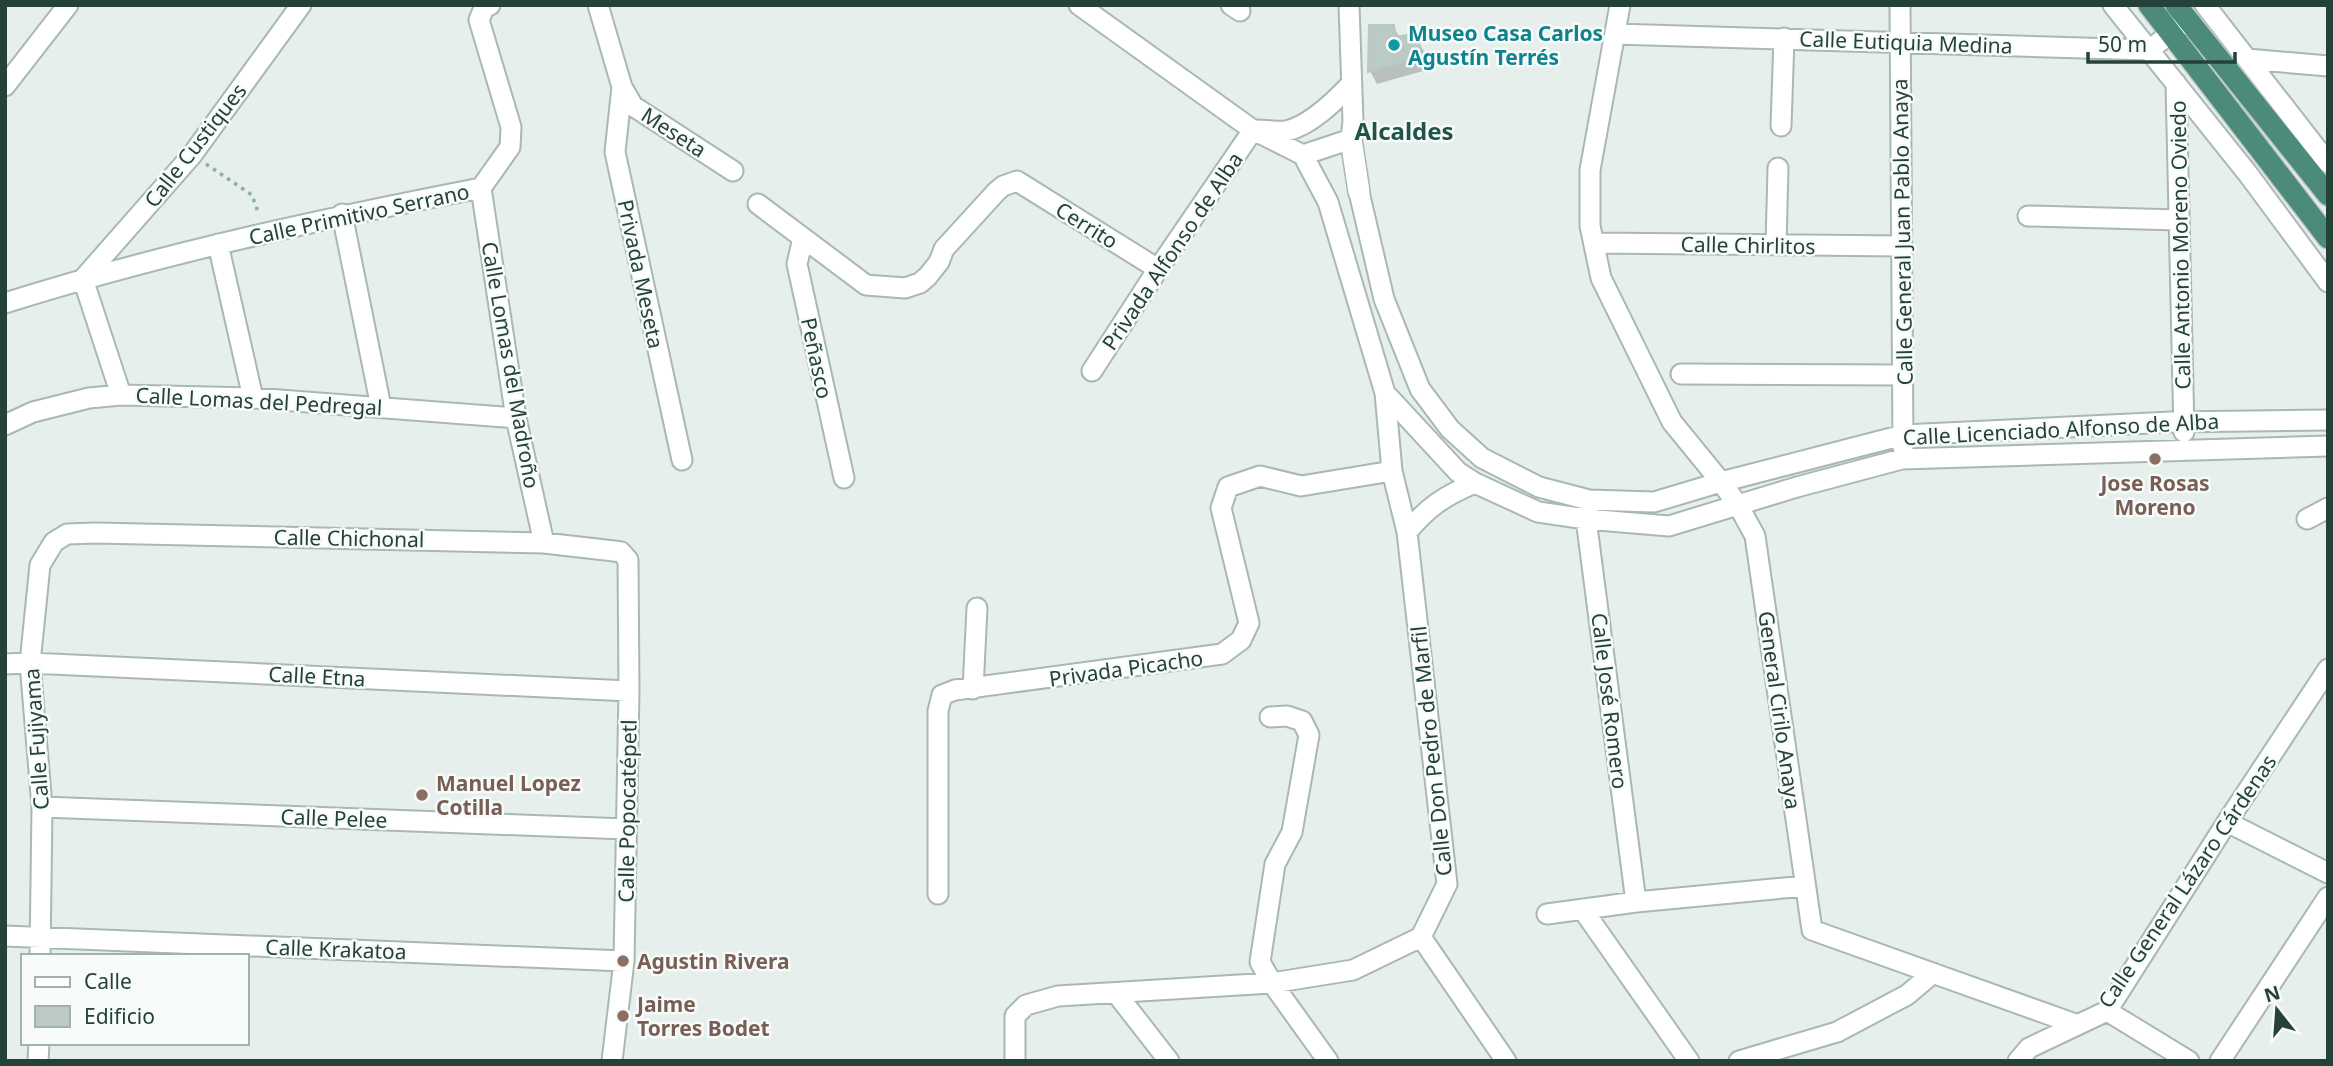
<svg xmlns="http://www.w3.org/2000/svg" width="2333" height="1066" font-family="'Noto Sans',sans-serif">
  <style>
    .shadow { fill: #0003 }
    .building { fill: #bbcac4; stroke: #b8c9c2; stroke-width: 2 }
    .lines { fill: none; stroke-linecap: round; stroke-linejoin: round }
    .minor-casing { stroke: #a8b8b2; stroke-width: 23 }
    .tertiary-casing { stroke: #a8b8b2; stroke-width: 24 }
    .trunk-casing { stroke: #c2cac8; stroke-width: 24 }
    .path { stroke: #86b3a5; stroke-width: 3.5; stroke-dasharray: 3.5 5; stroke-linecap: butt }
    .minor { stroke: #fff; stroke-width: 19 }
    .tertiary { stroke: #fff; stroke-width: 21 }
    .trunk { stroke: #4c8a7c; stroke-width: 21 }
    .culture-dot { fill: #0f9aa8; stroke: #f7fbf9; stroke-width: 2.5 }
    .education-dot { fill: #8d6e63; stroke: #f7fbf9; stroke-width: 2.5 }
    .labels { text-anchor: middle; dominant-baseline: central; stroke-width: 5; stroke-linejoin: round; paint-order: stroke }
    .culture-label { font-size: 21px; font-weight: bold; fill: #0d838f; stroke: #f7fbf9; text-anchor: start }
    .street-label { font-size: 21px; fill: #24423a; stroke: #f7fbf9 }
    .education-label { font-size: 21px; font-weight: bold; fill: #785e54; stroke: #f7fbf9; text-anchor: start }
    .quarter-label { font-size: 24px; font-weight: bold; fill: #1f5548; stroke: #f7fbf9 }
  </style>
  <rect width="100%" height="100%" fill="#e6efeb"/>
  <path class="shadow" d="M1393,26L1400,38L1418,41L1426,55V64L1423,71L1377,84L1370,71Z"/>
  <path class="building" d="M1369,25H1394L1395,37L1413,34L1419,40L1420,50L1416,58L1368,72Z"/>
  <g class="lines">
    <defs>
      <path id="minor" d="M598,5L622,87L633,106L733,171
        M1231,5L1240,11
        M1620,5L1590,170V226L1601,278L1672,422L1721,482L1738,505L1755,536L1812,930L2078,1025
        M1900,5L1903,448
        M2113,5L2248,174L2328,282
        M2205,5L2328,163
        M1615,34L2149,50L2183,24
        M2247,59L2328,66
        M2176,83L2184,432
        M5,86L68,5
        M622,87L615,152L682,460
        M1781,126L1784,38
        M1258,130C1267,130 1278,132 1286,131C1310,126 1335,101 1351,84
        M1303,155L1351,139L1353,121L1349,5
        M481,188L516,418L544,543
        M1359,192L1384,299L1420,389L1450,429L1482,458L1539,487L1589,500L1654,502L1721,482L1903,435L2171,422L2328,420
        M758,204L866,285L905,288L920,283L928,276L939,262L944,249L997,191L1003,186L1017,181L1158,269
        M342,214L381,407
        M2028,216L2179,220
        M803,238L797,264L844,478
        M1594,243L1902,246
        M218,244L253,398
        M1776,245L1778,168
        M83,279L192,155L301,5
        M83,279L121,395
        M5,303C161,254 321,219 481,188L510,147L511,127L479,20L484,8L490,5
        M1092,371L1158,269L1253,130
        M1681,374L1903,375
        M1385,393L1458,472L1475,483L1538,512L1586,519L1669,526L1797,487L1902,459L2328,446
        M5,425L33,412L89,398L121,395L253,398L516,418
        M1588,508L1586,519L1636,902
        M2307,519L2328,508
        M1407,532C1428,507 1444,496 1475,483
        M5,664L30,663L629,691
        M973,689L977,608
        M1270,717L1287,716L1302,721L1309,735L1292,832L1275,864L1260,962L1272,983L1328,1061
        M42,807L626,829
        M2227,822L2328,873
        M938,894V711L942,695L955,690L1222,654L1241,640L1249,623L1221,508L1228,487L1260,476L1301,486L1392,471
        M1583,910L1689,1061
        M1547,914L1636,902L1805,886
        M5,936L624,961
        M1421,937L1506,1061
        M40,956L42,807L30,663L40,565L54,542L67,534L96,533L544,543L614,551L621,552L628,560L629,691L624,961L612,1061
        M1116,993L1169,1061
        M2107,1011L2189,1061
        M38,1061L39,1043
        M1015,1061V1016L1026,1005L1058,996L1272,983L1353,970L1421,937L1447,884L1407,532L1392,471L1385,393L1328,202L1303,155L1253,130L1079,5
        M1739,1061L1837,1032L1907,995L1933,973
        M2018,1061L2029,1048L2107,1011L2227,822L2328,669
        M2220,1061L2328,897"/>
      <path id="tertiary" d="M1351,139L1359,192"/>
      <path id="trunk" d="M2149,5L2328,238
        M2176,5L2328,195"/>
    </defs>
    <use href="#minor" class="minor-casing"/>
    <use href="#tertiary" class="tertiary-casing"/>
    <use href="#trunk" class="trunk-casing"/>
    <path class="path" d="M206,164L252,195L259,215"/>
    <use href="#minor" class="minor"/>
    <use href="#tertiary" class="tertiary"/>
    <use href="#trunk" class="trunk"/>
  </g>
  <circle class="culture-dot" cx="1394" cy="45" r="7"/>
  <g class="education-dot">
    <circle cx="2155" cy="459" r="7"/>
    <circle cx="422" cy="795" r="7"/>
    <circle cx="623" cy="961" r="7"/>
    <circle cx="623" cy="1016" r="7"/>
  </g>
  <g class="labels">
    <g class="culture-label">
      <text x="1408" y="33">Museo Casa Carlos<tspan x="1408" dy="24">Agustín Terrés</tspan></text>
    </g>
    <g class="street-label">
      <text transform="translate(1906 42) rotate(2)">Calle Eutiquia Medina</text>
      <text transform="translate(674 132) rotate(33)">Meseta</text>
      <text transform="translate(195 145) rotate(-52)">Calle Custiques</text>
      <text transform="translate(359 214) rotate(-12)">Calle Primitivo Serrano</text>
      <text transform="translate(1087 225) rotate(32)">Cerrito</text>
      <text transform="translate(1902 232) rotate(-91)">Calle General Juan Pablo Anaya</text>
      <text transform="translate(1748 245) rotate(1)">Calle Chirlitos</text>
      <text transform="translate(2180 245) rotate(-91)">Calle Antonio Moreno Oviedo</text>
      <text transform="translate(1172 251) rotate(-56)">Privada Alfonso de Alba</text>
      <text transform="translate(641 274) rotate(78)">Privada Meseta</text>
      <text transform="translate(817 358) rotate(78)">Peñasco</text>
      <text transform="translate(511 365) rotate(80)">Calle Lomas del Madroño</text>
      <text transform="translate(259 401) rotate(3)">Calle Lomas del Pedregal</text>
      <text transform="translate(2061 429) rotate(-3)">Calle Licenciado Alfonso de Alba</text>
      <text transform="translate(349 538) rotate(1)">Calle Chichonal</text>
      <text transform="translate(1126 668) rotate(-8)">Privada Picacho</text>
      <text transform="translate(317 676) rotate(3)">Calle Etna</text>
      <text transform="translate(1610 701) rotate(83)">Calle José Romero</text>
      <text transform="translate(1780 710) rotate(82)">General Cirilo Anaya</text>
      <text transform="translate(36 739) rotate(-94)">Calle Fujiyama</text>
      <text transform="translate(1431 751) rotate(-96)">Calle Don Pedro de Marfil</text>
      <text transform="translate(627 811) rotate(-89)">Calle Popocatépetl</text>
      <text transform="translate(334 818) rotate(2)">Calle Pelee</text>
      <text transform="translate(2187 881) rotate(-56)">Calle General Lázaro Cárdenas</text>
      <text transform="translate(336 949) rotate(2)">Calle Krakatoa</text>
    </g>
    <g class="education-label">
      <text x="2155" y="483" text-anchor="middle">Jose Rosas<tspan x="2155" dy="24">Moreno</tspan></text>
      <text x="436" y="783">Manuel Lopez<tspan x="436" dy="24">Cotilla</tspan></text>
      <text x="637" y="961">Agustin Rivera</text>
      <text x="637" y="1004">Jaime<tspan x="637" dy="24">Torres Bodet</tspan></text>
    </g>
    <g class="quarter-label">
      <text x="1404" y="130">Alcaldes</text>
    </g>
  </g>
  <rect width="2333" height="1066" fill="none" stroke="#24423a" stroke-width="14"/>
  <rect x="21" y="954" width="228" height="91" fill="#f7fbf9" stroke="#a3b1ad" stroke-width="2"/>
  <rect x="35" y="977" width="35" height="10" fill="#ffffff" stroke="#a3b1ad" stroke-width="2"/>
  <text x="84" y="989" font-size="21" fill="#24423a">Calle</text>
  <rect x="35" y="1006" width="35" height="21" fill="#bbcac4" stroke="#a3b1ad" stroke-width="2"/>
  <text x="84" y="1024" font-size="21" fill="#24423a">Edificio</text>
  <g transform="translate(2277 1010) rotate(343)" stroke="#f7fbf9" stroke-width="5" paint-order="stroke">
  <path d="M0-5L12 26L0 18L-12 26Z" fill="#24423a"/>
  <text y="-10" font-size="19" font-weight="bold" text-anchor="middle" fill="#24423a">N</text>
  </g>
  <path d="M2088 52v10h147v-10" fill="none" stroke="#24423a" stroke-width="3.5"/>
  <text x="2098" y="52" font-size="21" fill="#24423a" stroke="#f7fbf9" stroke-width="5" paint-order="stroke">50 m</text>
</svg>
